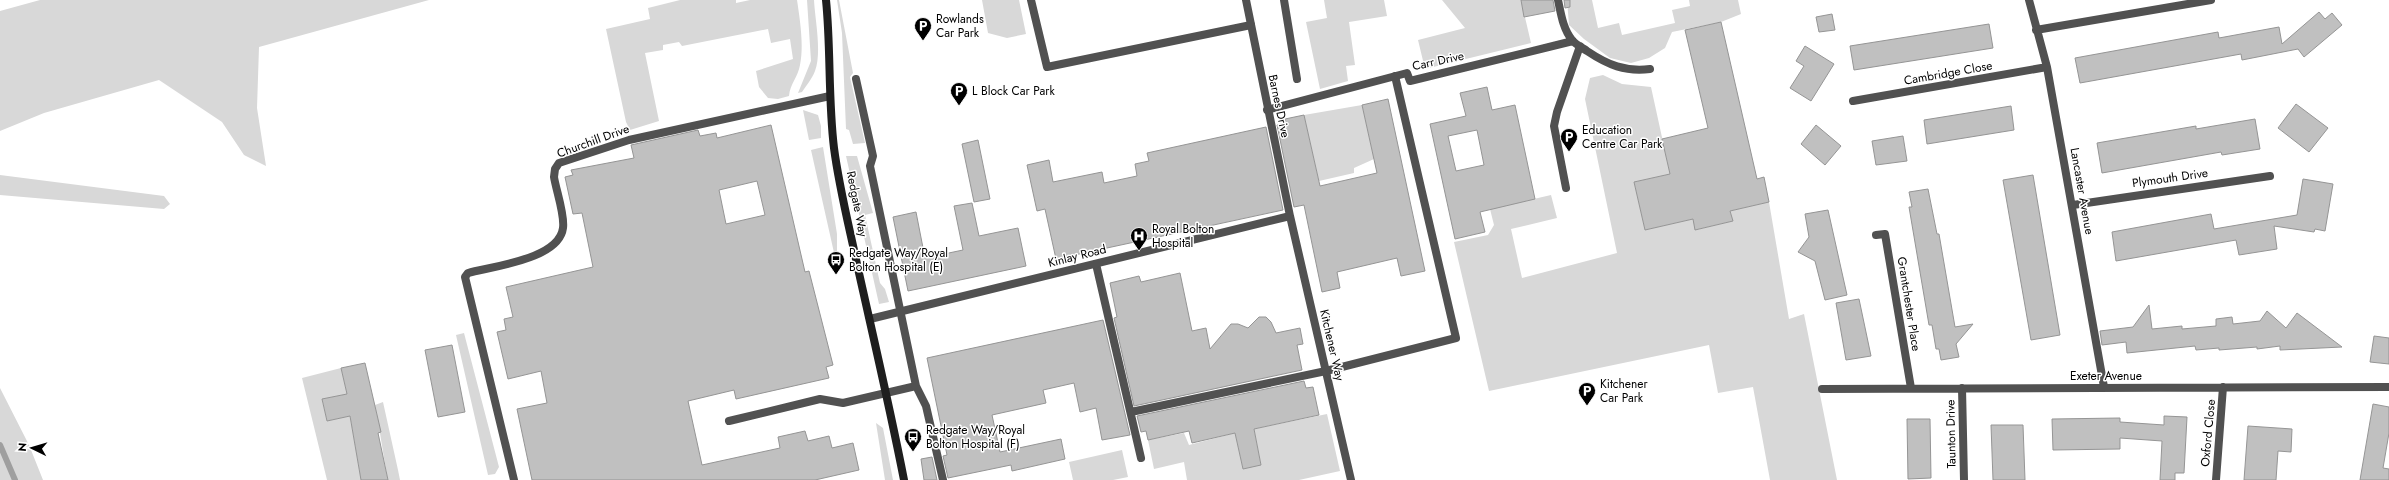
<svg xmlns="http://www.w3.org/2000/svg" width="2389" height="480" font-family="Jost,sans-serif">
  <style>
    .green { fill: #d8d8d8 }
    .lines { fill: none; stroke-linecap: round; stroke-linejoin: round }
    .stream { stroke: #9f9f9f; stroke-width: 6 }
    .building { fill: #c0c0c0; stroke: #959595; fill-rule: evenodd }
    .lane { stroke: #515151; stroke-width: 8 }
    .street { stroke: #515151; stroke-width: 8 }
    .secondary { stroke: #1e1e1e; stroke-width: 8 }
    .labels { text-anchor: middle; dominant-baseline: central; stroke-width: 3; stroke-linejoin: round; paint-order: stroke }
    .poi-label { font-size: 12px; fill: #000; stroke: #fff; text-anchor: start }
    .street-label { font-size: 12px; fill: #000; stroke: #fff }
  </style>
  <rect width="100%" height="100%" fill="#fff"/>
  <path class="green" d="M40,0H429L259,47L257,108L266,166L244,155L222,122L159,80L44,113L0,131V11Z
    M680,0H736V3L750,0H797C800,20 804,45 800,65C798,77 790,84 789,96L778,99L768,98L759,87L756,71L793,59L790,39L771,43L768,29L682,46L679,42L663,45V50L645,53L659,121L630,130L626,122L606,29L650,19L648,8Z
    M807,0H814C815,20 822,52 815,71C812,79 806,86 802,92L798,93L811,61Z
    M837,0H839L853,73L850,77L865,143L853,144L849,130L846,129L842,33Z
    M982,0H1019L1026,34L1007,38L988,33Z
    M1324,0H1384L1387,16L1349,22L1355,65L1346,66L1348,81L1320,89L1306,22L1327,18Z
    M1442,0H1521L1531,43L1425,69L1418,40L1465,28Z
    M1567,0H1592L1598,28L1619,23L1622,35L1675,23L1672,10L1690,6L1689,0H1738L1741,14L1721,22L1672,32L1665,48L1649,58L1631,63L1610,58L1584,39L1569,25Z
    M1603,75L1622,84L1651,87L1670,174L1634,182L1645,230L1693,219L1696,230L1733,221L1730,211L1769,202L1789,319L1804,314L1837,480H1770L1753,387L1718,393L1709,345L1489,391L1454,242L1488,235L1494,225L1490,209L1551,195L1557,218L1511,229L1522,278L1617,253L1585,99L1590,78Z
    M1362,105L1374,159L1354,168V173L1319,181L1304,115Z
    M803,110L818,115L821,126V138L809,140Z
    M823,147L837,234V266L811,150Z
    M846,156H857L873,213L865,215L880,283L885,289L889,302L879,304Z
    M0,175L164,196L170,204L164,209L0,195Z
    M464,333L499,467L495,474L488,475L456,335Z
    M341,368L347,394L322,400L327,421L350,416L361,480H327L302,378Z
    M0,388L29,445L43,480H0Z
    M383,402L398,470L400,480H388C383,455 380,430 375,405Z
    M1327,414L1340,471L1299,480H1187L1184,462L1154,469L1148,440L1184,433L1189,445L1235,433L1243,469L1261,464L1254,429Z
    M876,423L883,428L893,480H885Z
    M1122,450L1128,477L1113,480H1073L1069,462Z"/>
  <g class="lines">
    <path class="stream" d="M0,445L15,480"/>
  </g>
  <path class="building" d="M1521,0H1553L1555,11L1524,17Z
    M1564,0H1570V7L1565,8Z
    M2319,12L2325,19L2332,13L2342,25L2304,57L2298,49L2242,60L2241,54L2080,83L2075,58L2218,32L2219,38L2279,27L2282,44Z
    M1832,14L1835,30L1819,32L1816,17Z
    M1721,22L1757,179L1764,177L1769,202L1730,211L1733,221L1695,230L1693,219L1645,230L1634,182L1670,174L1662,139L1708,128L1685,30Z
    M1989,24L1993,48L1854,70L1850,46Z
    M1805,46L1834,64L1811,101L1790,88L1804,66L1796,61Z
    M1487,87L1492,110L1515,105L1535,199L1480,212L1485,232L1455,239L1430,124L1466,116L1460,93ZM1477,130L1484,165L1456,171L1448,136Z
    M1388,99L1425,271L1401,276L1397,258L1337,272L1340,288L1322,292L1304,205L1294,207L1277,125L1286,123L1285,119L1304,115L1320,186L1377,173L1362,105Z
    M2296,104L2328,128L2309,152L2278,128Z
    M2011,106L2014,130L1927,144L1924,120Z
    M2255,119L2260,149L2222,155L2221,152L2102,173L2097,143L2196,126V129Z
    M771,125L805,272L809,271L833,365L826,367L829,378L736,399L734,390L688,401L702,465L780,448L778,437L805,431L808,441L829,436L832,448L853,443L859,470L815,480H532L517,409L547,403L541,371L508,379L497,332L506,330L504,319L513,317L506,287L593,267L582,213L573,214L565,177L573,175L571,170L634,158L631,145L698,130L700,136L716,133L717,138ZM757,181L765,215L726,224L719,190Z
    M1816,125L1841,146L1825,165L1801,144Z
    M1266,127L1283,210L1056,259L1045,209L1037,211L1027,165L1049,160L1053,182L1102,172L1104,183L1137,176L1135,164L1149,161L1147,153Z
    M1903,136L1907,161L1876,165L1872,141Z
    M978,140L990,199L974,202L962,144Z
    M2033,175L2060,335L2031,340L2003,180Z
    M2303,179L2333,184L2325,231L2315,229L2314,232L2274,226L2277,249L2239,255L2236,240L2116,261L2112,232L2211,214L2214,229L2297,215Z
    M1928,189L1937,234H1939L1955,327L1973,324L1956,344L1959,357L1941,360L1939,349H1936L1932,325H1929L1909,207H1912L1909,192Z
    M972,203L979,236L1018,228L1026,266L908,291L893,217L916,212L925,258L963,250L954,206Z
    M1828,210L1847,295L1825,300L1815,261L1798,252L1809,237L1805,214Z
    M1180,273L1192,331L1206,328L1210,349L1231,324H1238L1248,328L1259,317H1266L1271,322L1276,333L1300,328L1303,344L1297,345L1302,370L1134,406L1114,318L1117,317L1110,283L1139,276L1141,282Z
    M1859,299L1871,356L1846,360L1836,303Z
    M2149,305L2152,329L2182,326V329L2216,326V319L2232,317L2233,324L2260,321L2267,311L2286,328L2297,313L2342,347L2280,350V346L2257,349V347L2219,350V348L2196,350L2195,346L2127,353L2126,342L2102,345L2100,331L2133,327Z
    M1103,320L1130,435L1102,440L1096,408L1080,412L1074,383L1043,390L1046,403L992,415L1000,452L1061,439L1065,459L1012,471L1011,465L948,478L943,456L947,455L927,358Z
    M2374,336L2389,338V364L2370,362Z
    M452,345L465,412L438,417L425,350Z
    M365,363L381,432L378,433L388,480H361L350,416L327,421L322,399L347,394L341,368Z
    M1304,381L1306,388L1313,387L1319,415L1254,429L1261,465L1243,469L1235,433L1192,443L1189,431L1148,440L1146,431L1141,432L1137,416Z
    M2373,404L2389,407V433L2383,468L2389,469V480H2360Z
    M2164,416L2187,417L2184,473H2175V480H2160L2162,441L2120,438V449L2053,450L2052,419L2120,418V422L2164,425Z
    M1907,419H1930L1931,478L1908,479Z
    M1991,425H2023L2025,480H1993Z
    M2248,426L2292,429L2291,452L2278,451L2276,480H2244Z
    M932,457L937,480H924L921,459Z"/>
  <g class="lines">
    <path class="lane" d="M1031,0L1047,67L1251,25
      M1284,0L1297,79
      M1558,0C1561,14 1563,29 1572,40C1576,45 1583,48 1587,51C1608,65 1625,72 1650,69
      M1267,110L1407,73L1410,81L1573,41
      M1566,188L1554,126L1557,112L1580,46
      M1096,264L1141,458
      M916,386L926,406L943,480
      M1131,412L1326,371L1456,338L1395,76
      M729,421L820,399L843,403L916,386L870,166L873,156L856,79"/>
    <path class="street" d="M1246,0L1290,216L1351,480
      M2029,0L2047,67L2104,387
      M2036,30L2211,0
      M1853,101L2047,67
      M2073,205L2270,176
      M1876,235L1885,234L1911,388
      M870,319L1290,216
      M1962,388L1964,480
      M1822,389L2389,387
      M514,480L465,277L468,273C494,266 559,259 563,228C565,215 556,190 554,177L555,169L559,163L629,140L830,96
      M2216,480L2223,387"/>
    <path class="secondary" d="M826,0C831,49 828,99 834,148C839,187 849,226 857,264C873,336 890,408 904,480"/>
  </g>
  <defs>
    <symbol id="parking-pin" viewBox="-11 -11 22 30"><path d="M0 17L-7.5 6A9.5 9.5 0 1 1 7.5 6Z" fill="#000" stroke="#fff"/><path d="M-3.5-5.5H1a3.5 3.5 0 0 1 0 7H-1V5.5H-3.5ZM-1-3.4V-.6H.8a1.4 1.4 0 0 0 0-2.8Z" fill="#fff"/></symbol>
    <symbol id="hospital-pin" viewBox="-11 -11 22 30"><path d="M0 17L-7.5 6A9.5 9.5 0 1 1 7.5 6Z" fill="#000" stroke="#fff"/><path d="M-5-5h3v3.5h4V-5h3V5h-3V1.5h-4V5h-3Z" fill="#fff"/></symbol>
    <symbol id="bus-pin" viewBox="-11 -11 22 30"><path d="M0 17L-7.5 6A9.5 9.5 0 1 1 7.5 6Z" fill="#000" stroke="#fff"/><path d="M-5-6H5V4H4V6H2V4H-2V6H-4V4H-5ZM-3.5-4V0h7V-4ZM-3.5 1.2v1.5H-2V1.2ZM2 1.2v1.5H3.5V1.2Z" fill="#fff"/></symbol>
  </defs>
  <g fill-rule="evenodd">
    <use href="#parking-pin" x="913" y="16" width="20" height="27"/>
    <use href="#parking-pin" x="949" y="81" width="20" height="27"/>
    <use href="#parking-pin" x="1559" y="127" width="20" height="27"/>
    <use href="#hospital-pin" x="1129" y="226" width="20" height="27"/>
    <use href="#bus-pin" x="826" y="250" width="20" height="27"/>
    <use href="#parking-pin" x="1577" y="381" width="20" height="27"/>
    <use href="#bus-pin" x="903" y="427" width="20" height="27"/>
  </g>
  <g class="labels">
    <g class="poi-label">
      <text x="936" y="19">Rowlands<tspan x="936" dy="14">Car Park</tspan></text>
      <text x="972" y="91">L Block Car Park</text>
      <text x="1582" y="130">Education<tspan x="1582" dy="14">Centre Car Park</tspan></text>
      <text x="1152" y="229">Royal Bolton<tspan x="1152" dy="14">Hospital</tspan></text>
      <text x="849" y="253">Redgate Way/Royal<tspan x="849" dy="14">Bolton Hospital (E)</tspan></text>
      <text x="1600" y="384">Kitchener<tspan x="1600" dy="14">Car Park</tspan></text>
      <text x="926" y="430">Redgate Way/Royal<tspan x="926" dy="14">Bolton Hospital (F)</tspan></text>
    </g>
    <g class="street-label">
      <text transform="translate(1438 61) rotate(-12)">Carr Drive</text>
      <text transform="translate(1948 73) rotate(-10)">Cambridge Close</text>
      <text transform="translate(1279 106) rotate(78)">Barnes Drive</text>
      <text transform="translate(593 141) rotate(-20)">Churchill Drive</text>
      <text transform="translate(2170 178) rotate(-8)">Plymouth Drive</text>
      <text transform="translate(2082 191) rotate(80)">Lancaster Avenue</text>
      <text transform="translate(857 204) rotate(79)">Redgate Way</text>
      <text transform="translate(1077 256) rotate(-14)">Kinlay Road</text>
      <text transform="translate(1909 304) rotate(81)">Grantchester Place</text>
      <text transform="translate(1332 345) rotate(77)">Kitchener Way</text>
      <text x="2106" y="376">Exeter Avenue</text>
      <text transform="translate(2208 433) rotate(-85)">Oxford Close</text>
      <text transform="translate(1951 434) rotate(-91)">Taunton Drive</text>
    </g>
  </g>
  <g transform="translate(32 448) rotate(275)" stroke="#ffffff" stroke-width="3" paint-order="stroke">
  <path d="M0-3L7 15L0 10L-7 15Z" fill="#000000"/>
  <text y="-6" font-size="11" font-weight="bold" text-anchor="middle" fill="#000000">N</text>
  </g>
</svg>
